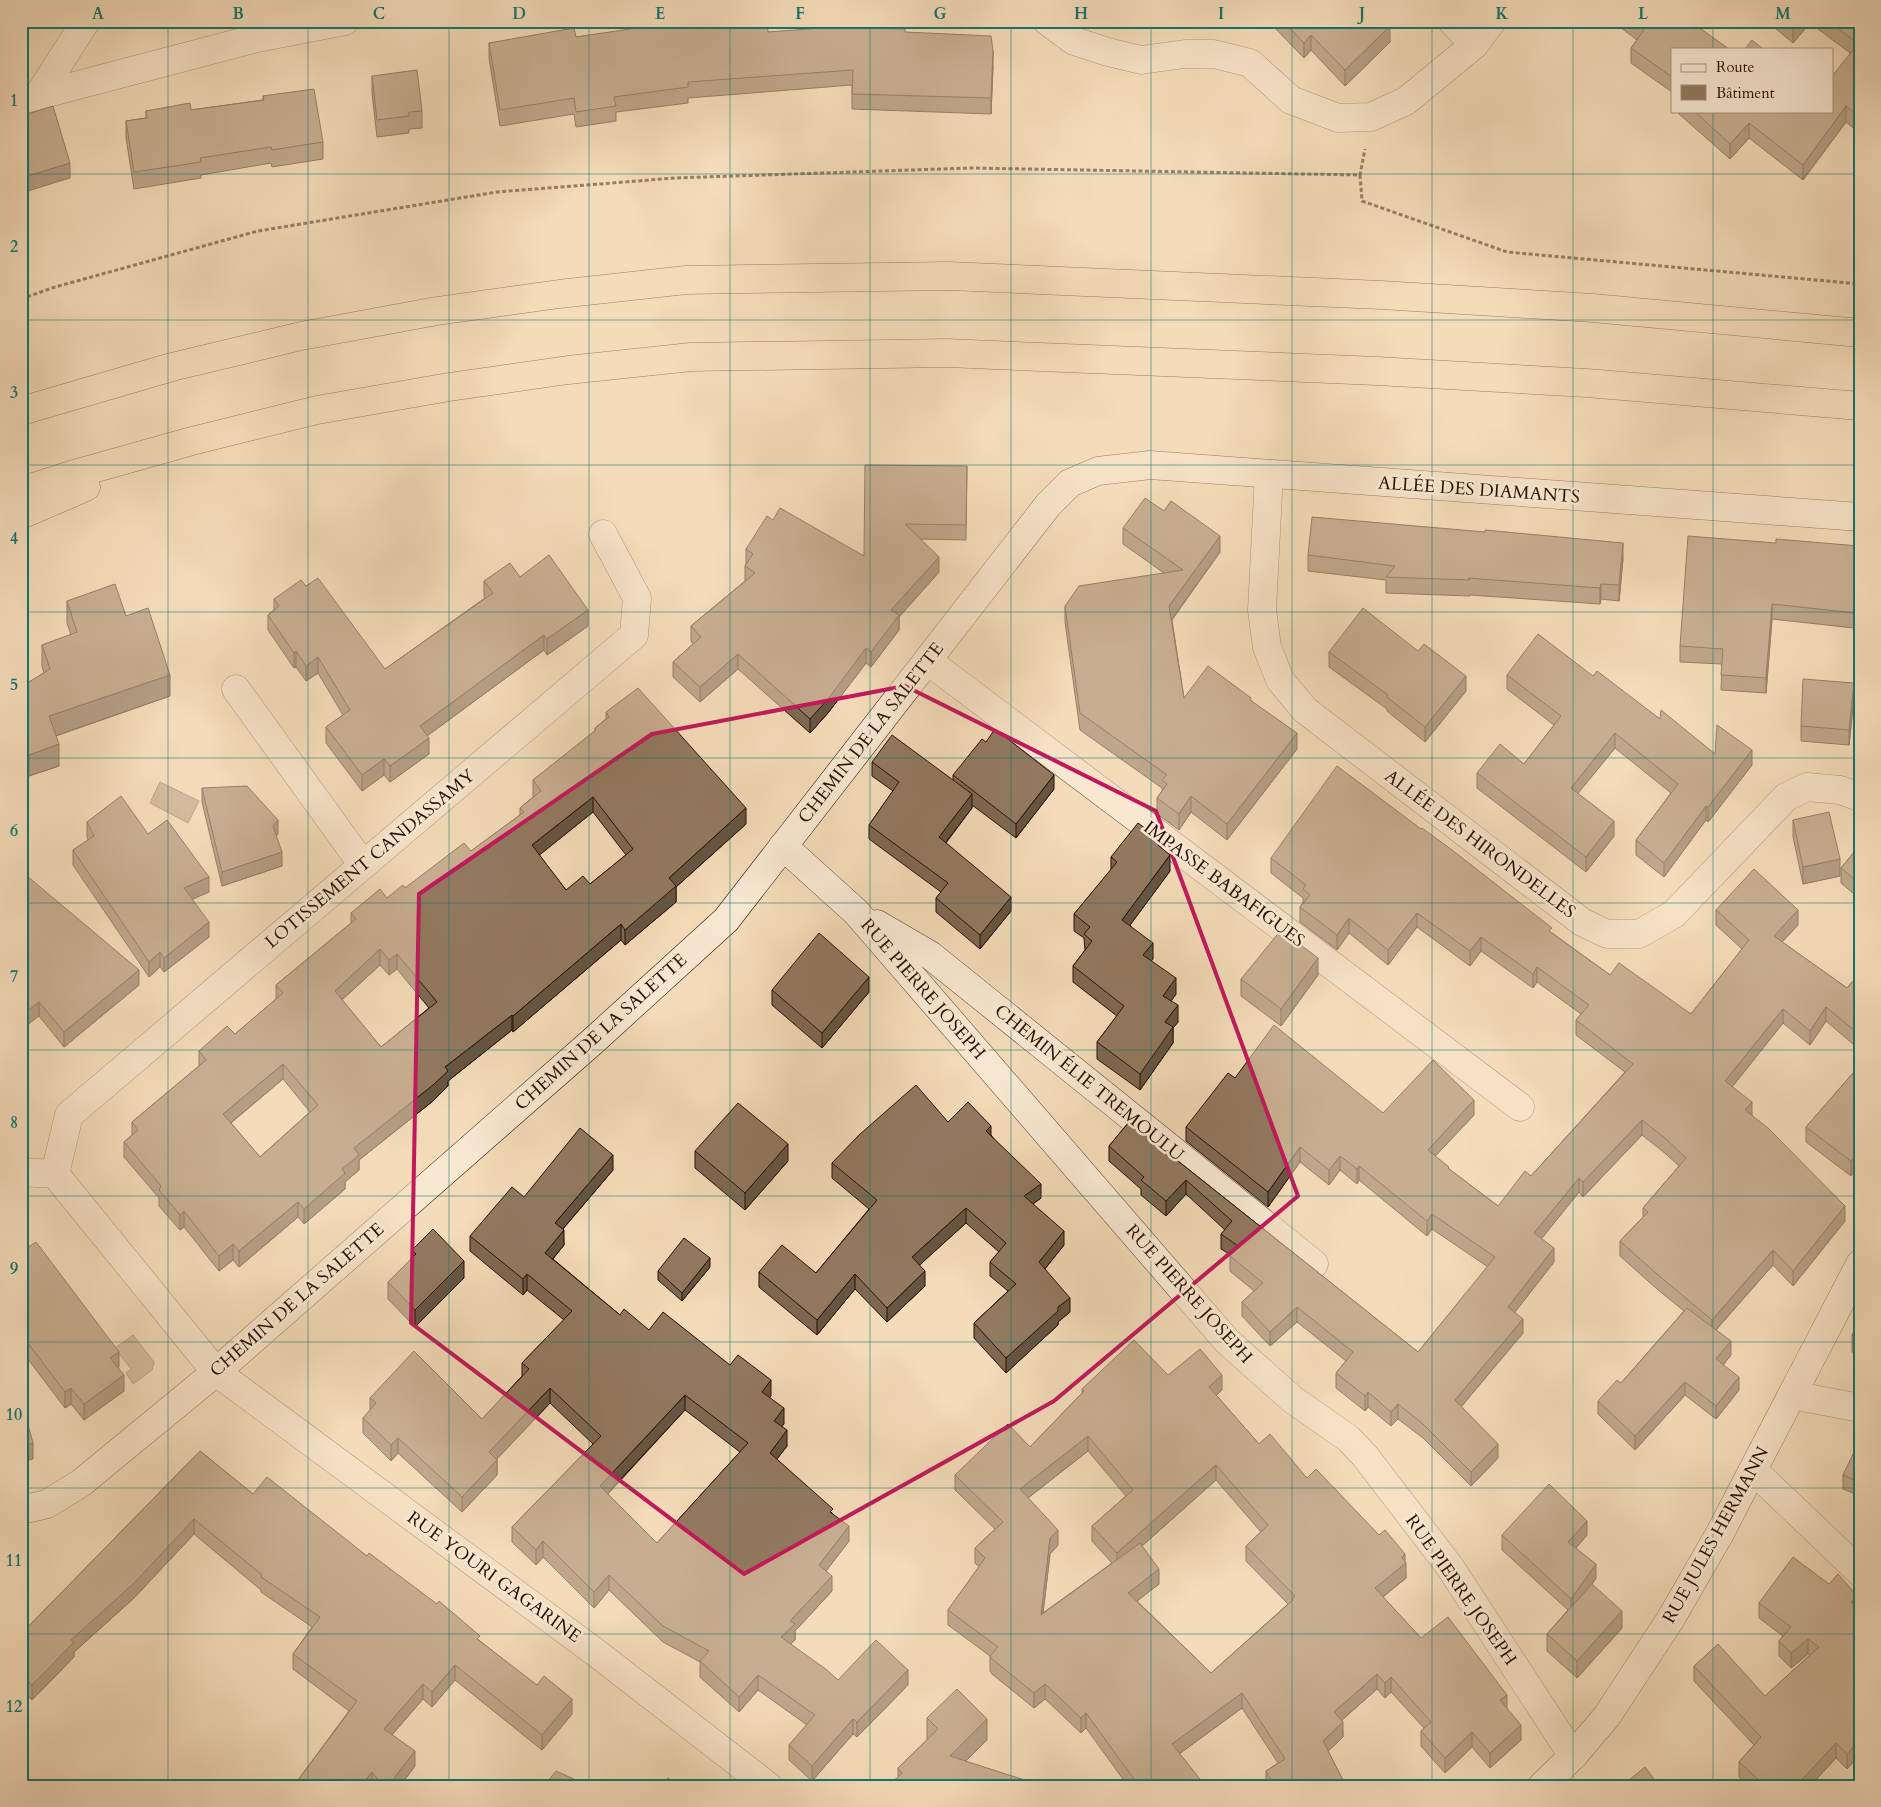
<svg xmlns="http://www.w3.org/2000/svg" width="1881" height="1807" font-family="Cardo,serif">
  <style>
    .water { fill: #af967a; stroke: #796049 }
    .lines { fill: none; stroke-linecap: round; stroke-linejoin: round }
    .street-casing { stroke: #5b422e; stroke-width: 29 }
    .secondary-casing { stroke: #280f00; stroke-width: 29 }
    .highway-casing { stroke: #280f00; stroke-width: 29 }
    .path { stroke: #280f00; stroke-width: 3; stroke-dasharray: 4 2.5; stroke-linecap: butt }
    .street { stroke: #f8e8d2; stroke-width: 28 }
    .secondary { stroke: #f8e8d2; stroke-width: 28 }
    .highway { stroke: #f4dbb9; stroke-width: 28 }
    .wall { fill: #7e6853; stroke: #280f00; fill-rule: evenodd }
    .shaded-wall { fill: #665543; stroke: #280f00 }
    .building { fill: #927960; stroke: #280f00; fill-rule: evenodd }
    .marked { fill: none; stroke: #c2185b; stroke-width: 4; stroke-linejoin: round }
    .grid { fill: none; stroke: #0f766e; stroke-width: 1; stroke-opacity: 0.55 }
    .labels { text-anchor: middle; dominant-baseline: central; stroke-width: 5; stroke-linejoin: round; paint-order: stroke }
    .street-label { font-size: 18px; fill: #280f00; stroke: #f8e8d2 }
    .neatline { fill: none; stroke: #0f766e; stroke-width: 2 }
    .grid-label { font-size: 16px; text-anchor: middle; font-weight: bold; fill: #0f766e }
  </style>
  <rect width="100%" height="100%" fill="#f4dbb9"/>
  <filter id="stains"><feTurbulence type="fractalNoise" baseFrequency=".004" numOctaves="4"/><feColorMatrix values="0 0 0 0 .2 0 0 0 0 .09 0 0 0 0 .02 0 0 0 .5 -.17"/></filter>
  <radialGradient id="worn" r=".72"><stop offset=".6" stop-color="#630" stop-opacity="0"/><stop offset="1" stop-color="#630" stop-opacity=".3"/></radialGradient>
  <path class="water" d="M160,782L199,801L188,823L150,803Z
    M133,1335L154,1362L152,1370L133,1384L126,1373L131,1369L115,1348Z"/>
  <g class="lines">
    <defs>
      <path id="street" d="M1047,21L1074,41L1108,52L1141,60L1185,54H1214L1250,63L1291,100L1338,118L1371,117L1406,101L1474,45L1492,21
        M1452,21L1474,45
        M38,96L86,21
        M21,100L257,38L345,21
        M1269,474L1262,610L1267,647L1280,680L1305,710L1582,922L1607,934H1639L1674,914L1786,797L1807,787L1840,790L1860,797
        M928,661L1520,1107
        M236,689L363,865
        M783,846L856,912L1227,1341L1292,1399L1349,1439L1365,1456L1450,1567L1573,1756
        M877,924L930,955L1314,1264
        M21,1172L55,1174L69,1115L634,635L637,598L603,534
        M55,1174L216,1372L595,1652L768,1786
        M1792,1395L1860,1408
        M1753,1470L1860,1572"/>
      <path id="secondary" d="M21,1510L47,1504L81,1483L216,1372L592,1042L726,920L1048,505L1070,483L1098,471L1150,465L1860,517
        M1542,1786L1573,1756L1607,1716L1670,1620L1719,1535L1860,1264"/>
      <path id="highway" d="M21,411L172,367L301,336L437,311L559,294L686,280L949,276L1381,295L1593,308L1860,333
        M21,491L71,475L192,441L317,410L449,387L568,370L691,357L947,353L1377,371L1587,383L1860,406
        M21,515L86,487"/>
    </defs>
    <use href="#street" class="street-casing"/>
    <use href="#secondary" class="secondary-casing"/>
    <use href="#highway" class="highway-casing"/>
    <path class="path" d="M1360,175L1362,201L1507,252L1860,284
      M21,299L55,287L258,231L497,192L675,178L971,168L1360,175L1365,149"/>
    <use href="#street" class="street"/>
    <use href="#secondary" class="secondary"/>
    <use href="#highway" class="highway"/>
  </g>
  <path class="wall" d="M1268,21H1385L1390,42L1345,86L1311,50L1304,58Z
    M1612,21H1690L1672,49V92L1631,63V48L1637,40Z
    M1769,21H1860L1857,131L1846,122L1803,180L1749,138L1730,159L1679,114V111H1832L1850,53L1810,23L1793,43L1769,23Z
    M677,25L768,32H905L993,66L991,114L852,109V85L688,98V103L616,112V121L576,127L574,114L500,126L489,58V43L576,37Z
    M372,76L422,111V128L409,129V133L377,137L372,93Z
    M263,96L323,142V159L272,167L271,163L201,175V178L134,189L126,138V121L146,118V111L191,110L263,100Z
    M967,466L966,540L920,539L939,572L899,617V630L871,667L866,663L828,713L810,733L738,669L700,702L673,677V662L693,644L691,641V626L745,581V566L746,564V549L773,520L864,556Z
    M1123,528L1220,552L1172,620L1184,698L1251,700L1297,749L1227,840L1191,812L1179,830L1157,814V798L1162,791V788L1080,730L1065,622V606L1164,573L1123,544Z
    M1776,543L1859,546L1860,544V638H1854V628L1772,619L1766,693L1721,690L1722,664L1680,662V646Z
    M1308,555L1623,559L1619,601L1601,599L1600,604L1470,595V596L1386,593V580L1308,571Z
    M520,577L588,626L547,655L544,650L427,736L429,754L390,782L384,775L362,791L326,743V727L343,715L318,673L306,681L296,667L294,668L268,630V615L274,610V599L306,586L385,669L485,598L484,597V581Z
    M67,601L126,616L170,696L56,736L59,766L29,776L21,767V687L44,673L42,666V645L71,635L67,623Z
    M1329,652L1466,691L1425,742L1387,711V709L1329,667Z
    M1507,675L1593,676L1715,754L1752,765L1708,822L1706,820L1664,877L1636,855V840L1671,793L1615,748L1578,793L1614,836L1586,872L1477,788V773L1524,764L1554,725L1507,689Z
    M1854,698L1849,745L1801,741V726Z
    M606,712L746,824L676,887V902L625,945L621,940L513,1032L512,1030L448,1081V1086L433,1101L359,1160V1170L345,1182V1189L304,1224L298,1217L239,1267L233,1260L219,1271L184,1227L180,1230L159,1206V1198L124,1157V1142L132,1135V1122L199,1066V1051L235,1034L276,999V985L351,923V913L387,898L471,851L520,815V808L533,797V780L595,731V728L606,719ZM593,812L626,855L590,884L566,890L539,855ZM380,965L389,975L397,969L429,1008L381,1047L342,1000ZM283,1079L310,1112L260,1157L231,1123Z
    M872,762L953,780V775L1054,789L1016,838L972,805V808L946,843L1011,911L980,949L936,912V898L941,892L869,839V825L893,791L872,776Z
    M202,788L278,834L276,836L282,866L222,886L202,802Z
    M1793,820L1840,876L1803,884L1793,837Z
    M87,822L148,834L209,892L192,899L209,937L164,972L160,967L149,977L73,865V850L88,840L87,837Z
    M1860,845V899L1841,883V868Z
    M1161,848L1170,871L1130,925L1153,959L1151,961L1176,994L1171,1001L1178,1022L1173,1028V1043L1140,1090L1097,1059V1042L1117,1016L1073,982V966L1085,950L1084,938L1074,931V914L1111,870V857Z
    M1271,858L1552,933L1610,975L1691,1014L1742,949L1716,925V910L1798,925L1782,942L1847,988L1860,973V1050L1826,1021L1810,1045L1783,1023L1732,1087L1752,1115L1845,1221L1793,1286L1773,1265L1716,1330L1731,1355L1723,1365L1739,1390L1716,1419L1685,1395L1635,1450L1598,1414V1401L1621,1383L1684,1311L1657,1289L1620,1256V1241L1643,1217V1208L1679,1166L1666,1154L1642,1135L1583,1197L1579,1192L1541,1239L1554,1262L1515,1312L1523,1333L1461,1407L1498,1458L1471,1486L1423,1438L1398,1419L1391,1426L1368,1407L1365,1411L1336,1388V1373L1346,1361L1297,1322L1270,1346L1242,1316V1302L1254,1291L1230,1271V1256L1231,1255L1221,1249V1234L1225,1230L1186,1194L1166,1216L1141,1195V1189L1109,1161V1146L1129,1122L1418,1352L1488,1267L1432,1229L1427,1236L1359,1180L1357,1184L1340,1170L1329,1185L1300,1162L1268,1207L1186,1141V1127L1235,1078L1383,1113L1474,1115L1435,1156L1449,1169L1498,1206L1531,1176L1625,1072L1576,1035V1020L1581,1014L1537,982L1533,988L1481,951L1470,966L1417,927L1388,965L1349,933L1337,950L1300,922V907L1303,903V898L1271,873Z
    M21,871L139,985L64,1047L39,1016Z
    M1860,915V941L1854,936V922Z
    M1318,975L1281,1026L1241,996V979Z
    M772,990L869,992L822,1048L772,1005Z
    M1860,1065L1851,1176L1806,1142V1127Z
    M948,1122L991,1135L1041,1198L1033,1204L1064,1245L1045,1269L1070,1312L1058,1322V1325L1006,1373L974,1338V1323L1008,1291L990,1276V1262L999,1252L966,1223L919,1265L925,1286L887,1322L855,1289L817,1335L759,1287V1272L816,1273L869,1209L832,1178V1163Z
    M695,1151L788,1161L745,1210L695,1168Z
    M613,1170L563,1229L564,1245L553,1259L620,1315L649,1330L730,1365L771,1396L769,1398L784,1424L782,1426L787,1446L777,1459L833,1514L849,1541L826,1571L832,1591L795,1631V1640L790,1644L838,1680L908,1685L857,1737L853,1734L812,1781L789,1760V1745L807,1725L758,1690L739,1712L700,1677V1662L663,1642L609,1590L594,1608L543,1557L536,1565L512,1542V1527L593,1444L550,1403L497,1459V1475L462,1512L398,1453L391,1461L363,1433V1418L370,1411V1398L482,1419L522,1376V1363L564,1320L527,1290L523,1295L470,1251V1236L524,1197ZM685,1410L740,1452L657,1543L608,1494Z
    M412,1250L464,1278L415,1327L388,1299V1282L412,1258Z
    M21,1252L119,1367L118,1368L124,1391L84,1420L71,1404L65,1408L21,1350Z
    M710,1267L682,1301L658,1280V1271Z
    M1860,1320V1356L1852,1352V1335Z
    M1168,1375L1222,1390L1216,1395L1259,1444L1307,1478L1405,1562L1406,1578L1383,1597L1421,1638L1507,1708L1521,1740L1490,1768L1472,1747L1445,1773L1421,1746V1731L1424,1728L1391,1692L1385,1698L1377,1689L1342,1720L1343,1737L1328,1751L1346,1786H1266V1771L1278,1763L1242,1708L1179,1754L1200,1786H1128L1086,1728L1081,1733L1045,1699L1034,1708L992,1674L990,1671V1656L948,1625V1610L979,1567L975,1563V1548L995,1529L955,1490V1475L1030,1447L1082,1393V1389ZM1088,1451L1126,1496L1092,1526V1541L1112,1563L1043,1613L1050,1554L1058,1545L1028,1498ZM1216,1480L1261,1532L1246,1546V1561L1288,1604L1211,1673L1137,1601L1159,1584L1142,1546Z
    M1860,1449V1496L1843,1489V1475Z
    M200,1451L253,1494L367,1556L480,1641L572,1714L542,1750L455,1680L432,1707L423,1699L392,1735L415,1766L400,1786H295V1784L349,1711L293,1669V1654L312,1627L261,1592V1590L194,1534L134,1598L74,1652V1657L32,1700L23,1692L21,1634Z
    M1502,1535H1587L1576,1548L1596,1578L1592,1584L1622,1628L1577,1678L1547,1651V1634L1568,1610L1502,1550Z
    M1829,1584L1858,1597L1847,1769L1836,1758L1810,1786H1749L1739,1777V1762L1754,1745L1694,1681V1666L1765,1696L1810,1655L1808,1654L1791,1668L1779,1656V1641L1783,1636L1759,1618V1603Z
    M927,1718L987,1740L966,1761L898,1776V1768L927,1740Z"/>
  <path class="shaded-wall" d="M1798,21H1810V23L1793,43V27Z
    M1390,26V42L1345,86V70Z
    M1311,35V50L1304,58V43Z
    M993,51V66L991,114V98Z
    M1846,106V122L1803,180V165Z
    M1860,112V127L1857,131V115Z
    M1749,123V138L1730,159V144Z
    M70,163V178L21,193V178Z
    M1220,536V552L1169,623V606Z
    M1623,543V559L1619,601V585Z
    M939,557V572L899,617V630L871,667V652L891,610Z
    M1601,584V599L1600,604V588Z
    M1772,604V619L1766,693V678Z
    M588,610V626L547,655V639Z
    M544,635V650L420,741V726Z
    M866,648V663L828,713L810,733V719Z
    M296,651V667L294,668V653Z
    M738,654V669L700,702V687Z
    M318,657V673L306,681V666Z
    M170,675V696L49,738V716Z
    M1466,676V691L1425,742V727Z
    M1854,683V698L1849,745V730Z
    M1297,733V749L1227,840V824Z
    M1615,733V748L1571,802V788Z
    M429,738V754L390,782V766Z
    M59,744V766L29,776V755Z
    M1752,750V765L1708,822V807Z
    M384,759V775L362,791V775Z
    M1054,775V789L1016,838V824Z
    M972,794V808L939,851V837Z
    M1191,796V812L1179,830V814Z
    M593,797V812L532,861V845Z
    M1706,806V820L1664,877V863Z
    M746,808V824L676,887V902L625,945V930L669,878Z
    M278,820V834L273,840V826Z
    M1614,821V836L1586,872V857Z
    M1161,840V856L1158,845Z
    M282,852V866L222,886V872Z
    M1170,855V871L1122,936V920Z
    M1840,859V876L1803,884V867Z
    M209,877V892L184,903V888Z
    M1011,897V911L980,949V935Z
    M1798,910V925L1774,950V936Z
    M1417,913V927L1388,965V950Z
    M1349,918V933L1337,950V935Z
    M209,922V937L164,972V958Z
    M621,924V940L513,1032V1016Z
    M1481,937V951L1470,966V951Z
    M1153,943V959L1143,971V955Z
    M380,949V965L335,1006V991Z
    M160,952V967L149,977V962Z
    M397,954V969L389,975V960Z
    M1318,958V975L1281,1026V1009Z
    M1537,967V982L1533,988V974Z
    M139,970V985L64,1047V1032Z
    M869,977V992L822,1048V1033Z
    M1176,978V994L1163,1012V996Z
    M39,1002V1016L21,1030V1016Z
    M1178,1005V1022L1173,1028V1043L1140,1090V1074L1165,1022Z
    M1826,1007V1021L1810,1045V1031Z
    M1783,1009V1023L1725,1096V1081Z
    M512,1015V1030L448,1081V1086L433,1101L359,1160V1170L345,1182V1189L304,1224V1209L342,1169L354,1148L445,1067Z
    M283,1064V1079L223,1129V1114Z
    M1474,1100V1115L1428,1164V1150Z
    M1752,1102V1116L1745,1110Z
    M1642,1120V1135L1583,1197V1182Z
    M991,1126V1141L986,1131Z
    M788,1144V1161L745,1210V1193Z
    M1300,1147V1162L1268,1207V1192Z
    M1860,1151V1166L1851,1176V1161Z
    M613,1155V1170L555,1238V1223Z
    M1340,1156V1170L1329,1185V1170Z
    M1359,1166V1180L1357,1184V1169Z
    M1579,1178V1192L1534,1248V1233Z
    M1186,1180V1194L1166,1216V1201Z
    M1041,1184V1198L1024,1210V1196Z
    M298,1202V1217L239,1267V1251Z
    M1845,1206V1221L1793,1286V1271Z
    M966,1208V1223L912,1272V1257Z
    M184,1211V1227L180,1230V1215Z
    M1432,1214V1229L1427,1236V1221Z
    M564,1230V1245L545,1268V1253Z
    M1064,1231V1245L1039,1276V1262Z
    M233,1244V1260L219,1271V1256Z
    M1554,1248V1262L1508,1321V1307Z
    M1773,1250V1265L1712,1334V1320Z
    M710,1258V1267L682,1301V1293Z
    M464,1261V1278L415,1327V1310Z
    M925,1271V1286L887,1322V1308Z
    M527,1274V1290L523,1295V1279Z
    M855,1274V1289L817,1335V1320Z
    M1070,1298V1312L1058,1322V1325L1006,1373V1358L1058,1307Z
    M1297,1307V1322L1270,1346V1332Z
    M1523,1319V1333L1455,1414V1400Z
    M1731,1341V1355L1716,1373V1359Z
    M119,1352V1367L110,1373V1358Z
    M124,1375V1391L84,1420V1404Z
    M1222,1375V1390L1209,1402V1387Z
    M1739,1377V1390L1716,1419V1406Z
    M771,1380V1396L762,1407V1392Z
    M1685,1382V1395L1635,1450V1436Z
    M71,1388V1404L65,1408V1392Z
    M550,1388V1403L489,1467V1452Z
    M1368,1392V1407L1365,1411V1396Z
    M685,1395V1410L600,1501V1486Z
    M1398,1404V1419L1391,1426V1412Z
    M784,1408V1424L774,1436V1421Z
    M787,1430V1446L770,1468V1453Z
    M1088,1436V1451L1020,1504V1489Z
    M398,1438V1453L391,1461V1445Z
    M33,1443V1459L21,1462V1446Z
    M1498,1444V1458L1471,1486V1472Z
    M497,1460V1475L462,1512V1497Z
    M1216,1465V1480L1117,1568V1553Z
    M194,1519V1534L134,1598L74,1652V1657L32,1700V1685L71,1640Z
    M1587,1521V1535L1568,1557V1542Z
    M849,1526V1541L819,1580V1565Z
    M1058,1530V1545L1050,1554L1041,1630V1615L1050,1538Z
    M543,1541V1557L536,1565V1550Z
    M1405,1554V1564L1406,1563V1578L1375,1603V1588L1402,1557Z
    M1596,1564V1578L1571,1614V1599Z
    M1159,1569V1584L1128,1608V1593Z
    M609,1575V1590L594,1608V1592Z
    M832,1576V1591L795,1631V1640L781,1653V1637L790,1621Z
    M1858,1597V1612L1851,1602Z
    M1622,1611V1628L1577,1678V1661Z
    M1808,1639V1654L1791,1668V1653Z
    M455,1665V1680L432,1707V1692Z
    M908,1670V1685L857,1737V1722Z
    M1377,1674V1689L1334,1727V1712Z
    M758,1675V1690L739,1712V1697Z
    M23,1677V1692L21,1694V1679Z
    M1391,1677V1692L1385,1698V1683Z
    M423,1684V1699L384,1744V1729Z
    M1045,1684V1699L1034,1708V1693Z
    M1242,1693V1708L1172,1759V1744Z
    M1507,1695V1710L1500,1700Z
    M572,1699V1714L542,1750V1735Z
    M1086,1713V1728L1081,1733V1718Z
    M853,1719V1734L812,1781V1766Z
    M987,1719V1740L950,1777V1756Z
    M1343,1722V1737L1323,1756V1741Z
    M1521,1725V1740L1490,1768V1753Z
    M1472,1732V1747L1445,1773V1758Z
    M1860,1740V1755L1847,1769V1754Z
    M1836,1743V1758L1810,1786H1796Z
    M415,1751V1766L400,1786H388Z
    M372,1772V1786H361Z
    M1200,1779V1786L1196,1781Z"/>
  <path class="building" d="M729,21H767L768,32L836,27L905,29V32L991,36L993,51L991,98L852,94L853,70L688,82V87L614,97L616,106L576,112L574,98L500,110L489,43L574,28L576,37L677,22V25L698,24Z
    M1283,21H1385L1390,26L1345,70L1311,35L1304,43Z
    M1633,21H1690L1729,49H1672V77L1631,48L1644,30Z
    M1785,21H1798L1793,27Z
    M1829,21H1860V112L1857,115L1846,106L1803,165L1749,123L1730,144L1694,111H1832V76L1858,44Z
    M1752,40L1763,49H1745Z
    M417,70L422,111L409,112V116L377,120L372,76Z
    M314,89L323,142L272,150L271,147L200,158L201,162L134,172L126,121L147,118L146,111L190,103L191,110L264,100L263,96Z
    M53,106L70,163L21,178V116Z
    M865,465L967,466L966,525L905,524L939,557L891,610L899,615L871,652L866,648L828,699L810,719L738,654L700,687L673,662L701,637L691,626L755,573L745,566L753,554L746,549L767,516L773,520L780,508L864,556Z
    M1145,498L1164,511L1171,501L1220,536L1169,606L1184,698L1208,666L1251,698L1250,700L1297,733L1227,824L1191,796L1179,814L1157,798L1167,784L1162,780L1167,775L1080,713L1065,606L1079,586L1183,570L1123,528Z
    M1312,517L1485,532V530L1623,543L1619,585L1601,584L1600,588L1468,578L1470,580L1386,577L1395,566L1308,555Z
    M1688,536L1776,543V539L1859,546L1860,544V623L1854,622L1855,613L1772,604L1766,678L1721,675L1723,649L1680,646Z
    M549,555L588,610L547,639L544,635L420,726L429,738L390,766L384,759L362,775L326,727L350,710L318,657L306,666L296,651L294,653L268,615L279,606L274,599L301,580L306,586L318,578L385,669L493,593L484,581L510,563L520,577Z
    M115,584L126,616L148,608L170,675L49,716L59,744L29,755L21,745V687L50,669L42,645L77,632L67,601Z
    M1363,608L1418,651L1424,644L1466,676L1425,727L1387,697L1388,695L1329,652Z
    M1538,634L1593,676L1597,671L1660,719L1661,710L1715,754L1717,725L1752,750L1708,807L1706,806L1664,863L1636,840L1678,784L1615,733L1571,788L1614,821L1586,857L1477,773L1500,744L1524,764L1561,716L1507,675Z
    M1803,679L1854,683L1849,730L1801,726Z
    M638,688L746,808L669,878L676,886L625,930L621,924L513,1016L512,1015L445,1067L448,1071L433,1085L354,1148L359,1155L342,1169L345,1173L304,1209L298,1202L239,1251L233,1244L219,1256L184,1211L180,1215L159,1190L161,1186L124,1142L138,1130L132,1122L206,1060L199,1051L227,1026L235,1034L283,993L276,985L356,919L351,913L380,889L387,898L403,885L405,888L464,843L471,851L524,812L520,808L541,791L533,780L596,730L595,728L609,717L606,712ZM593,797L633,849L590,884L583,876L566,890L532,845ZM380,949L389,960L397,954L437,1002L381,1047L335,991ZM283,1064L318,1105L260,1157L223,1114Z
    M995,729L1054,775L1016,824L953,775L982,739L986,742Z
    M892,735L972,794L939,837L1011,897L980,935L936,898L948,883L869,825L899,782L872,762Z
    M1337,766L1421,829L1422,828L1452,850L1552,928L1549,931L1610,975L1619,963L1691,1014L1749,940L1716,910L1754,869L1798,910L1774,936L1847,988L1860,973V1035L1826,1007L1810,1031L1783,1009L1725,1081L1752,1102L1745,1110L1768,1128L1845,1206L1793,1271L1773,1250L1712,1320L1657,1274L1620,1241L1648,1212L1643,1208L1686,1158L1666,1139L1642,1120L1583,1182L1579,1178L1534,1233L1554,1248L1508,1307L1523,1319L1455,1400L1498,1444L1471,1472L1423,1424L1398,1404L1391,1412L1368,1392L1365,1396L1336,1373L1353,1352L1297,1307L1270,1332L1242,1302L1263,1283L1230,1256L1238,1246L1221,1234L1232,1221L1186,1180L1166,1201L1141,1180L1144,1177L1109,1146L1129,1122L1418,1352L1495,1257L1432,1214L1427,1221L1359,1166L1357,1169L1340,1156L1329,1170L1300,1147L1268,1192L1186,1127L1228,1073L1235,1078L1274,1025L1383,1113L1433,1060L1474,1100L1428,1150L1449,1167L1448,1168L1498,1206L1525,1171L1531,1176L1633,1064L1576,1020L1589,1005L1537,967L1533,974L1481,937L1470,951L1417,913L1388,950L1349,918L1337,935L1300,907L1310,895L1303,889L1306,885L1271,858Z
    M247,786L278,820L273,826L282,852L222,872L202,788Z
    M121,796L148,834L167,820L209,877L184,888L209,922L164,958L160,952L149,962L73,850L94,836L87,822Z
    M1829,812L1840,859L1803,867L1793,820Z
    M1138,823L1161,840L1158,845L1170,855L1122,920L1153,943L1143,955L1176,978L1163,996L1178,1005L1165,1022L1173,1027L1140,1074L1097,1042L1124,1006L1073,966L1092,941L1084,934L1090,927L1074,914L1117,862L1111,857Z
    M1860,845V884L1841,868Z
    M21,871L139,970L64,1032L39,1002L21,1016Z
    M1860,915V927L1854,922Z
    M1281,930L1318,958L1281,1009L1241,979Z
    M819,933L869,977L822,1033L772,990Z
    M1860,1065V1151L1851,1161L1806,1127Z
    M916,1085L948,1122L968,1102L991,1126L986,1131L1041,1184L1024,1196L1064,1231L1039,1262L1070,1298L1058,1307V1311L1006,1358L974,1323L1016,1284L990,1262L1006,1243L966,1208L912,1257L925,1271L887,1308L855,1274L817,1320L759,1272L782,1245L816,1273L877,1200L832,1163L859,1135Z
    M738,1103L788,1144L745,1193L695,1151Z
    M580,1128L613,1155L555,1223L564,1230L545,1253L620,1315L624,1309L649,1330L663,1312L730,1365L738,1355L771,1380L762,1392L784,1408L774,1421L787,1430L770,1453L833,1509L830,1512L849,1526L819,1565L832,1576L790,1621L795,1624L781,1637L827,1670L838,1680L876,1640L908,1670L857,1722L853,1719L812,1766L789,1745L815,1715L758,1675L739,1697L700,1661L709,1651L663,1626L609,1575L594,1592L543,1541L536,1550L512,1527L601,1436L550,1388L489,1452L497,1460L462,1497L398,1438L391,1445L363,1418L376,1403L370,1398L414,1351L482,1419L529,1369L522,1363L572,1311L527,1274L523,1279L470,1236L512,1187L524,1197ZM685,1395L748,1443L657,1543L600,1486Z
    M433,1229L464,1261L415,1310L388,1282L416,1254L412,1250Z
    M684,1238L710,1258L682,1293L658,1271Z
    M36,1242L119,1352L110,1358L124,1375L84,1404L71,1388L65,1392L21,1334V1252Z
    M1687,1308L1731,1341L1716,1359L1739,1377L1716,1406L1685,1382L1635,1436L1598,1401L1617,1380L1621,1383Z
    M1860,1320V1339L1852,1335Z
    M1134,1340L1168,1375L1200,1349L1222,1375L1209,1387L1259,1444L1270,1434L1307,1478L1316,1469L1379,1535L1385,1530L1405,1554L1402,1557L1406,1563L1375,1588L1421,1638L1448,1617L1507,1695L1500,1700L1521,1725L1490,1753L1472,1732L1445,1758L1421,1731L1431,1722L1391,1677L1385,1683L1377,1674L1334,1712L1343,1722L1323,1741L1346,1786H1274L1266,1771L1285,1759L1242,1693L1172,1744L1200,1779L1196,1781L1200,1786H1139L1086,1713L1081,1718L1045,1684L1034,1693L992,1659L990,1656L998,1647L948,1610L985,1558L975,1548L1003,1522L955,1475L1008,1424L1030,1447L1084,1391L1082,1389ZM1088,1436L1133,1490L1092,1526L1117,1553L1216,1465L1268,1525L1246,1546L1295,1596L1292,1599L1293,1600L1211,1673L1128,1593L1159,1569L1140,1543L1041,1615L1050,1538L1058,1530L1020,1489Z
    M21,1399L33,1443L21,1446Z
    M1856,1448L1860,1449V1483L1843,1475Z
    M200,1451L253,1494L267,1477L367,1556L369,1553L437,1604L439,1601L480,1636L477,1639L537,1685L544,1676L572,1699L542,1735L455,1665L432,1692L423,1684L384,1729L415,1751L388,1786H383L372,1772L361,1786H298L295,1784L357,1701L293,1654L320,1617L261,1577L262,1575L194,1519L134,1583L71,1640L74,1642L32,1685L23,1677L21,1679V1634Z
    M1549,1484L1587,1521L1568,1542L1596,1564L1571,1599L1502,1535Z
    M1793,1557L1829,1584L1838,1574L1858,1597L1851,1602L1860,1610V1740L1847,1754L1836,1743L1796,1786H1765L1739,1762L1761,1737L1694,1666L1718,1644L1765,1696L1819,1647L1808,1639L1791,1653L1779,1641L1791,1627L1759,1603Z
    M1592,1584L1622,1611L1577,1661L1547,1634Z
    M957,1689L987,1719L950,1756L1043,1786H888L902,1773L898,1768L938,1729L927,1718Z
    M1645,1767L1659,1786H1622Z
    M556,1771L589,1786H544Z
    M668,1778L679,1786H663Z"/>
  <path d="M0 0H1881V1807H0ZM905,686L1156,811L1298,1196L1054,1401L744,1574L411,1323L419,894L652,734Z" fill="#f4dbb9" fill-opacity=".55" fill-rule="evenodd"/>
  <path class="marked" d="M905,686L1156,811L1298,1196L1054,1401L744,1574L411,1323L419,894L652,734Z"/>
  <path class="grid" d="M168,21V1786M308,21V1786M449,21V1786M589,21V1786M730,21V1786M870,21V1786M1011,21V1786M1151,21V1786M1292,21V1786M1432,21V1786M1573,21V1786M1713,21V49M1713,111V1786M21,174H1860M21,320H1860M21,465H1860M21,612H1860M21,758H1860M21,903H1860M21,1050H1860M21,1196H1860M21,1342H1860M21,1488H1860M21,1634H1860"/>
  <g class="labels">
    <g class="street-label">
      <text transform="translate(1479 490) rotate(4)">ALLÉE DES DIAMANTS</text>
      <text transform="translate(871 733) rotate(-52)">CHEMIN DE LA SALETTE</text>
      <text transform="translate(1480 844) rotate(37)">ALLÉE DES HIRONDELLES</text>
      <text transform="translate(370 859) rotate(-40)">LOTISSEMENT CANDASSAMY</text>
      <text transform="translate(1224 884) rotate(37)">IMPASSE BABAFIGUES</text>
      <text transform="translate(923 989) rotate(49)">RUE PIERRE JOSEPH</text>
      <text transform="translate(601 1032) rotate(-42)">CHEMIN DE LA SALETTE</text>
      <text transform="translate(1089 1083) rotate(39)">CHEMIN ÉLIE TREMOULU</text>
      <text transform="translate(1189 1294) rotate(48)">RUE PIERRE JOSEPH</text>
      <text transform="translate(297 1300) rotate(-41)">CHEMIN DE LA SALETTE</text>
      <text transform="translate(1716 1535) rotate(-61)">RUE JULES HERMANN</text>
      <text transform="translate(494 1577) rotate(36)">RUE YOURI GAGARINE</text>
      <text transform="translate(1461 1590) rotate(55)">RUE PIERRE JOSEPH</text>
    </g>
  </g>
  <rect width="1881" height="1807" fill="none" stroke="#f4dbb9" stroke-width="55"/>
  <rect x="1671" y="48" width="162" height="65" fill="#f8e8d2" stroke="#a5917e"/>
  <rect x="1681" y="64" width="25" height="8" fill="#f8e8d2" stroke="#a5917e"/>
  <text x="1716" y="72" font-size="15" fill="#280f00">Route</text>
  <rect x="1681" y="85" width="25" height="15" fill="#927960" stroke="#a5917e"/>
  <text x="1716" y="98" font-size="15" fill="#280f00">Bâtiment</text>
  <rect x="28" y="28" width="1826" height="1752" class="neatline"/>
  <g class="grid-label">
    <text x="98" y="19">A</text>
    <text x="238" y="19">B</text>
    <text x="379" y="19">C</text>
    <text x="519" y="19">D</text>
    <text x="660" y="19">E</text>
    <text x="800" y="19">F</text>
    <text x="940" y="19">G</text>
    <text x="1081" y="19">H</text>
    <text x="1221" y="19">I</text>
    <text x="1362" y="19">J</text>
    <text x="1502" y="19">K</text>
    <text x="1643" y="19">L</text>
    <text x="1783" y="19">M</text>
    <text x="14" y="106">1</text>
    <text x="14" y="252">2</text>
    <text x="14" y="398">3</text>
    <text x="14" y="544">4</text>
    <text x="14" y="690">5</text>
    <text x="14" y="836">6</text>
    <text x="14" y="982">7</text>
    <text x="14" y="1128">8</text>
    <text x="14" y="1274">9</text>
    <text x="14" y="1420">10</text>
    <text x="14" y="1566">11</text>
    <text x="14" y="1712">12</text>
  </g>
  <rect width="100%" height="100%" filter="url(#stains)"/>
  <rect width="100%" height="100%" fill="url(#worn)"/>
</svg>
